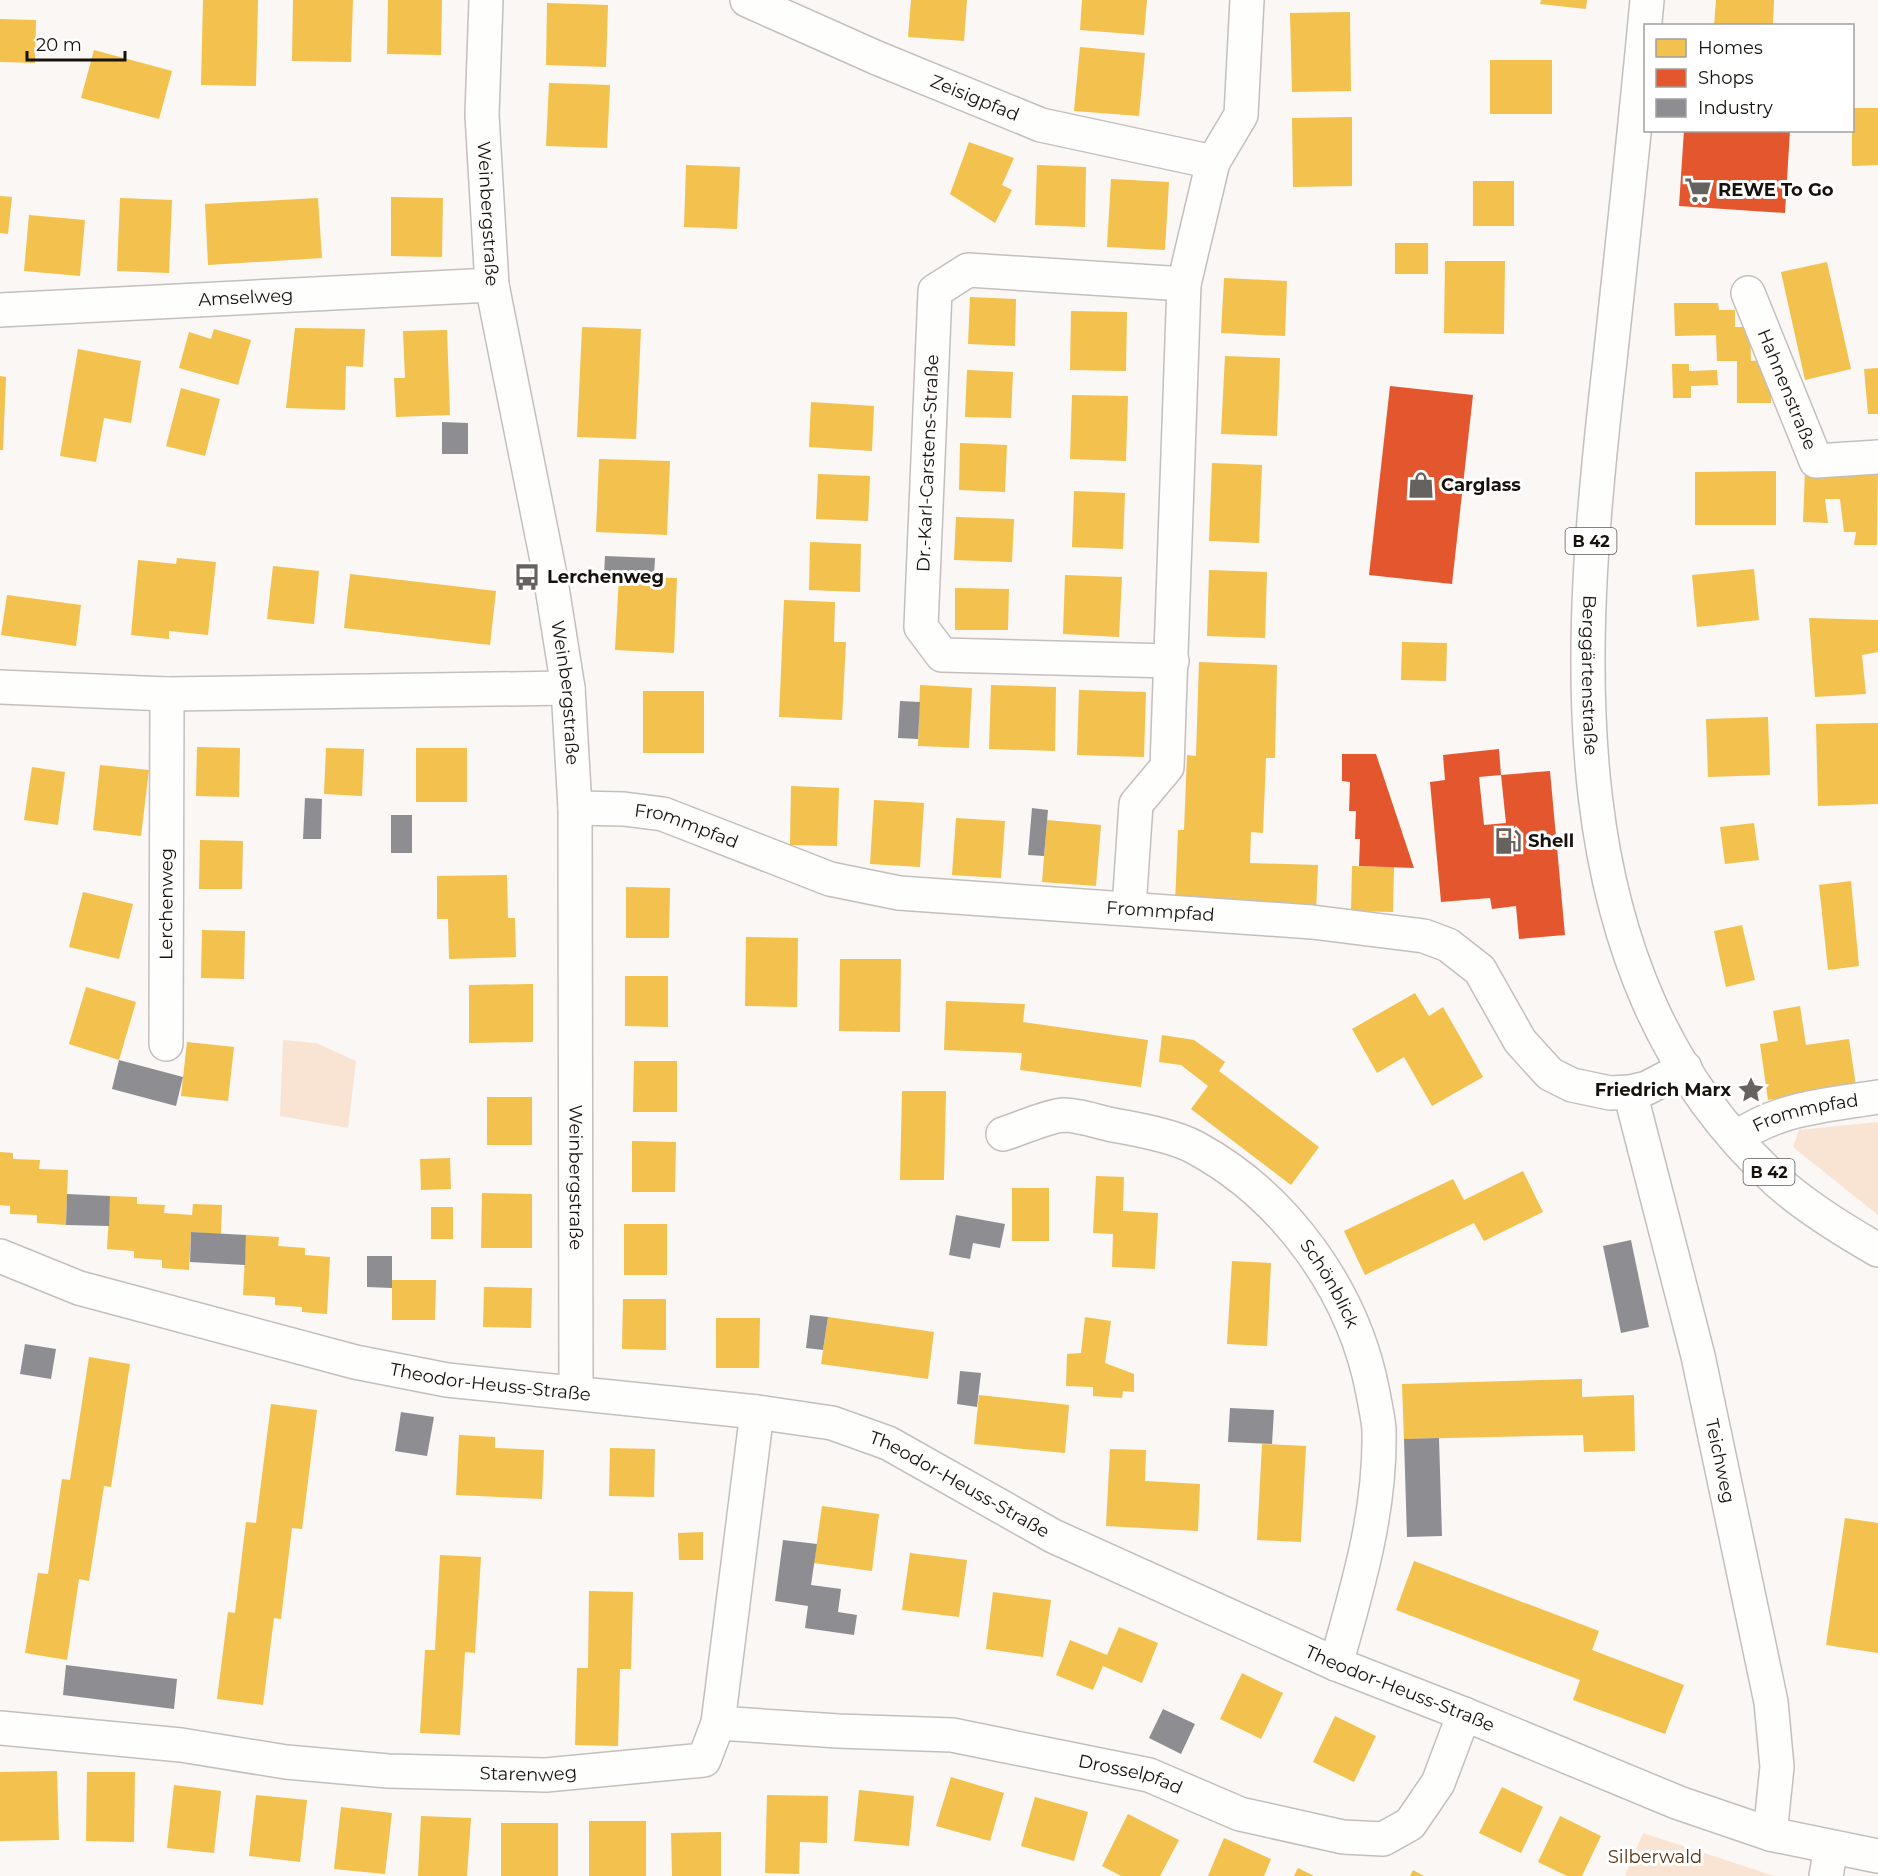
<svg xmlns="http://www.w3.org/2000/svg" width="1878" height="1876" font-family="Montserrat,sans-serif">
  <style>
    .green { fill: #f9e3d2 }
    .homes { fill: #f2c14e }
    .shops { fill: #e4572e; fill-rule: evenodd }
    .industry { fill: #8d8d92 }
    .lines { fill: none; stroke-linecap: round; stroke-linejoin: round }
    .minor-casing { stroke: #c4bfbc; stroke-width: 36 }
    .major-casing { stroke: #c4bfbc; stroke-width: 36 }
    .minor { stroke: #fefefd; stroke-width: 33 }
    .major { stroke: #fefefd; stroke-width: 33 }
    .labels { text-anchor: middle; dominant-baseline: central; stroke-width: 6; stroke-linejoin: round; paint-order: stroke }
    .shield { fill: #fff; stroke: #5d5956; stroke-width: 1.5 }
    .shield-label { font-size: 16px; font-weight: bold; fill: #17120d }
    .street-label { font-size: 18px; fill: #17120d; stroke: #fff }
    .poi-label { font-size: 18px; font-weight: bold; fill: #17120d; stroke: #fff; text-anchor: start }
    .park-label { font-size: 18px; fill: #583310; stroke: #fff }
  </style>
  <rect width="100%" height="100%" fill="#faf7f4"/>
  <path class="green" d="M283,1040L316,1043L356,1061L348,1128L280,1116Z
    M1878,1122V1215L1793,1147L1799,1130Z
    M1643,1833L1774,1876H1625Z"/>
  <path class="homes" d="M203,0H258L256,86L201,85Z
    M293,0H353L351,62L292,61Z
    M388,0H442L441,55L387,54Z
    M911,0H967L964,41L908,37Z
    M1082,0H1147L1144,35L1080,30Z
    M1541,0H1587L1586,9L1540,4Z
    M1716,0H1774L1773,26H1714Z
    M547,3L608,5L606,67L546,65Z
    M1350,12L1351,91L1292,92L1290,13Z
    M0,19L36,20L35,63L0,62Z
    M1080,47L1145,53L1139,116L1074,111Z
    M94,50L172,71L159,119L81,98Z
    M1490,60H1552V114H1490Z
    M549,83L610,85L607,148L546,146Z
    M1852,108H1878V165L1852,166Z
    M1352,117V186L1293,187L1292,118Z
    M969,142L1014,158L1002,185L1012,190L995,223L950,194Z
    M686,165L740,167L737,229L684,227Z
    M1037,165L1086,167L1085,227L1035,225Z
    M1111,179L1169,182L1165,250L1107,247Z
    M1473,181H1514V226H1473Z
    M0,196L12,197L8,234L0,233Z
    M391,197L443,198L442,257L391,256Z
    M120,198L172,200L169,273L117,271Z
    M318,198L322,258L208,265L205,204Z
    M29,215L85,220L80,276L24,271Z
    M1395,243H1428V274H1395Z
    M1445,261H1505L1504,334L1444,333Z
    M1827,262L1851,369L1805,380L1781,272Z
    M1224,278L1287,281L1285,336L1221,333Z
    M970,297L1016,299L1015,346L968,344Z
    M1674,303H1718L1719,310H1735V327H1750L1751,361L1770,360L1771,403H1737V361H1717L1716,335L1675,336Z
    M1071,311L1127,312L1126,371L1070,370Z
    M582,327L641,329L636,439L577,437Z
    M295,328L365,329L363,367L346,366L345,410L286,408Z
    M214,329L251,340L238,385L179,368L189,332L211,339Z
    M447,330L450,415L396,417L394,378H405L403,331Z
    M78,349L141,361L131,423L104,418L96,462L60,456Z
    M1225,356L1280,358L1277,436L1221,434Z
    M1672,364H1689V371L1717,370L1718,385L1691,386V398H1673Z
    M1878,368V414H1868L1864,369Z
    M967,370L1013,372L1011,418L965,417Z
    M0,376L6,377L3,450H0Z
    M181,388L220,399L205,456L166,446Z
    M1072,395L1128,396L1126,461L1070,459Z
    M811,402L874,406L872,451L809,447Z
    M960,443L1007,445L1005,492L959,490Z
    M599,459L670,461L667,535L596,532Z
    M1212,463L1262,465L1259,543L1209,541Z
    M1878,468L1877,545H1854L1856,532H1844L1840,499H1825L1828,523L1803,522L1805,471Z
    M1776,471V525H1695V472Z
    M818,474L870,476L868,521L816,519Z
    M1074,491L1125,493L1123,549L1072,547Z
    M956,517L1014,519L1012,562L954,560Z
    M810,542L861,544L860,592L809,590Z
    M177,558L216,562L208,635L169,631V639L131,635L138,560L176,564Z
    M273,566L319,571L314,624L267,619Z
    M1754,569L1759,620L1697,627L1692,575Z
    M1209,570L1267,572L1265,638L1207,636Z
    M350,574L496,591L490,645L344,628Z
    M1065,575L1122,577L1119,637L1063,634Z
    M619,576L677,578L674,653L615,650Z
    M955,588L1009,589L1008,630H955Z
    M7,595L81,605L76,646L1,635Z
    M784,600L835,602L834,642H846L842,720L779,717Z
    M1809,618L1878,620V652L1862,655L1866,694L1815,697Z
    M1402,642L1447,643L1446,681L1401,680Z
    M1199,662L1277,665L1275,758H1266L1263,833L1251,832L1250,863L1318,865L1316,912L1175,905L1178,830H1184L1187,755L1196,756Z
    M920,685L972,688L969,748L918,746Z
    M991,685L1056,687L1055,751L989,749Z
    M1079,690L1146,692L1144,757L1077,755Z
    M643,691H704V753H643Z
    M1768,717L1770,775L1708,777L1706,719Z
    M1878,723V804L1818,806L1816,724Z
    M197,747L240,748L239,797L196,796Z
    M326,748L364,749L362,796L324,794Z
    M416,748H467V802H416Z
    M100,765L149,770L141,836L93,830Z
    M32,767L65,772L58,825L24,820Z
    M791,786L839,788L837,846L790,845Z
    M874,800L924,803L920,867L870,864Z
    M956,818L1005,821L1001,878L952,875Z
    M1047,820L1101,825L1096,886L1042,882Z
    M1754,823L1759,860L1725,864L1720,827Z
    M200,840L243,841L242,889H199Z
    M1352,866L1394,867L1393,912L1351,911Z
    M507,875L508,918H515L516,957L449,959L448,919H437V876Z
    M1851,881L1859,966L1828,970L1819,885Z
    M626,887L670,888L669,938H626Z
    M83,892L133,904L119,959L69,947Z
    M1742,925L1755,980L1726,987L1714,931Z
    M202,930L245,931L244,979L201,978Z
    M746,937L798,938L797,1007L745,1006Z
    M840,959H901L900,1032L839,1031Z
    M625,976H668V1027L625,1026Z
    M533,984V1042L469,1043V985Z
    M86,987L136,1002L119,1060L69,1044Z
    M1415,993L1429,1016L1443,1007L1483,1077L1432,1106L1404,1057L1377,1073L1352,1029Z
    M946,1001L1025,1004L1023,1022L1148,1040L1141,1087L1020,1070L1022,1053L944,1050Z
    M1800,1006L1806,1045L1849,1039L1856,1086L1768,1100L1760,1044L1778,1041L1773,1011Z
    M1162,1035L1194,1040L1225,1062L1219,1071L1319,1147L1291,1185L1191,1109L1208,1086L1181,1065L1159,1062Z
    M187,1042L234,1047L228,1101L181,1096Z
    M634,1061H677V1112H633Z
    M902,1091H946L944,1180H900Z
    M487,1097H532V1145H487Z
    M632,1141L676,1142L675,1192H632Z
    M0,1152L13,1153V1159L40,1160L39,1169L68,1170L66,1225L37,1223V1215L10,1214V1206L0,1205Z
    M450,1158L451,1189L421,1190L420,1159Z
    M1523,1171L1543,1212L1484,1241L1474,1223L1365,1275L1344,1231L1453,1179L1464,1200Z
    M1096,1176L1124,1177L1123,1211L1158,1213L1155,1269L1112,1267L1113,1234L1093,1233Z
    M1012,1188H1049V1241H1012Z
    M482,1193L532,1194V1248H481Z
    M110,1196L137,1197V1204L165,1205L164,1213L192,1215L193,1204L222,1205L221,1234L191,1232L189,1270L162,1268V1260L134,1258V1251L107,1249Z
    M431,1207H453V1239H431Z
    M624,1224H667V1275H624Z
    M246,1235L279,1237L278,1246L305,1248V1255L330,1257L327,1314L302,1312V1307L275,1305V1297L243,1295Z
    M1232,1261L1271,1263L1267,1346L1227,1344Z
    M392,1280H436L435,1320H392Z
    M484,1287L532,1288L531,1328L483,1327Z
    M623,1299H666V1350L622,1349Z
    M828,1317L934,1332L928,1379L821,1364Z
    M1085,1317L1111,1321L1105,1363L1134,1374V1392L1123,1391L1122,1398L1093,1396V1387L1066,1386L1067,1354L1081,1353Z
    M716,1318H760L759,1368H716Z
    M89,1357L130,1364L111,1487L104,1486L89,1581L79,1579L67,1660L25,1653L38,1573L48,1574L62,1479L70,1480Z
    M1582,1379V1397L1634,1395L1635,1451L1584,1452L1583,1435L1404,1439L1402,1384Z
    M979,1395L1069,1405L1065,1453L974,1444Z
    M271,1404L317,1410L302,1529L292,1528L281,1619L274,1618L263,1705L217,1699L228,1612L235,1613L246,1522L256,1523Z
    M459,1435L495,1437V1448L544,1450L542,1499L456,1495Z
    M1262,1444L1306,1446L1301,1542L1257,1540Z
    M610,1448L655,1449L654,1497L609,1496Z
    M1110,1449L1146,1450L1145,1481L1200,1484L1198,1531L1106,1526Z
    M822,1506L879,1514L872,1571L814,1563Z
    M1845,1518L1878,1523V1653L1826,1645Z
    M703,1532V1560H679L678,1533Z
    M910,1553L967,1560L959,1617L902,1610Z
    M440,1555L481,1557L475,1653L465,1652L460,1735L420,1733L425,1650H435Z
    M1414,1561L1599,1631L1592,1650L1684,1685L1665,1734L1573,1700L1580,1680L1396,1610Z
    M589,1591L633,1592L631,1669H620L618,1746L575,1745L577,1668H588Z
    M993,1592L1051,1600L1043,1657L986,1649Z
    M1119,1627L1158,1643L1142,1683L1103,1666L1093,1690L1056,1675L1070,1640L1107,1655Z
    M1242,1673L1283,1693L1261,1739L1220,1719Z
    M1335,1716L1376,1736L1354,1782L1313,1762Z
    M57,1771L59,1840L0,1841V1772Z
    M87,1772H135L134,1842L86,1841Z
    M951,1777L1004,1793L990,1841L936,1826Z
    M174,1785L221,1791L214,1853L167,1848Z
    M1502,1787L1543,1807L1521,1853L1479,1833Z
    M859,1790L914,1796L909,1846L854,1841Z
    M256,1795L307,1800L300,1862L249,1856Z
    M767,1795L828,1796L827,1843L800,1842L799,1874L765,1873Z
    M1035,1797L1088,1812L1074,1861L1021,1846Z
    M341,1807L392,1813L385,1874L334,1869Z
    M1128,1814L1179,1840L1160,1876H1121L1102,1866Z
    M421,1816L471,1818L467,1876H418Z
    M1560,1816L1601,1836L1582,1876H1567L1538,1862Z
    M589,1821H646V1876H589Z
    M501,1823H558V1876H501Z
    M721,1832V1876H672L671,1833Z
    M1224,1838L1271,1859L1264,1876H1208Z
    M1298,1868L1314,1876H1294Z
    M1413,1870L1424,1876H1410Z"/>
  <path class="shops" d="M1684,130H1790L1785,213L1679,206Z
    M1390,386L1473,395L1452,584L1369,575Z
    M1499,749L1501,775L1550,771L1565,935L1519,939L1516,906L1492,909L1490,898L1441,902L1430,782L1445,780L1443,755ZM1501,775L1506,823L1484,825L1479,777Z
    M1342,754H1376L1414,868L1359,866L1360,839H1355L1356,811H1349L1350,782L1342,781Z"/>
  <path class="industry" d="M442,422L468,423V454H442Z
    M605,556L655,558L654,577L604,575Z
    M900,701L920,702L918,739L898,738Z
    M305,798L322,799L321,839H303Z
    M1032,808L1048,810L1044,856L1028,855Z
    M391,815H412V853H391Z
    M119,1060L183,1077L176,1106L112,1089Z
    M67,1194L110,1196L109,1226L66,1225Z
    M956,1215L1005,1224L1000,1248L973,1243L970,1259L949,1255Z
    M191,1232L246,1235L245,1265L190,1262Z
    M1631,1240L1649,1327L1621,1333L1603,1246Z
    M367,1256H392V1288L367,1287Z
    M810,1315L828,1317L823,1350L806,1348Z
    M25,1344L56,1349L51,1379L20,1374Z
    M960,1371L981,1373L977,1407L957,1404Z
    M1230,1408L1274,1410L1272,1444L1228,1442Z
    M401,1412L434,1417L427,1456L395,1451Z
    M1439,1438L1442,1536L1407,1537L1404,1439Z
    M783,1540L817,1544L811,1585L841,1589L838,1612L857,1615L854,1635L805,1628L808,1606L775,1601Z
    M66,1665L177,1679L174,1709L63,1695Z
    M1163,1709L1195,1724L1181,1754L1149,1738Z"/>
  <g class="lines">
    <defs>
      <g id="minor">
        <path id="s1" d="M486,0L482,115L492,285L550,575L568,688L575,808L576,1392"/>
        <path id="s2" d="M747,0L877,58L1041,125L1213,162"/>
        <path id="s3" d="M1748,293L1816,461L1878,457"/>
        <path id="s4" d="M0,310L492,285"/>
        <path id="s5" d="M1172,661L942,655L921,627L935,291L968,270L1184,284"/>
        <path d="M0,687L167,694L568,688"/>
        <path id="s6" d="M575,808L624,809L663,814L830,879L899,893L1312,922L1424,936L1448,945L1480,970L1520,1041L1550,1074L1572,1085L1610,1093L1630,1092L1647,1088L1685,1068"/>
        <path d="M1129,908L1136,804L1167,767L1184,284L1213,162L1241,115L1247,0"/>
        <path id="s7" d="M166,1044L167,694"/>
        <path id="s8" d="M1630,1092L1698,1356L1771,1702L1777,1767L1770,1834"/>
        <path id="s9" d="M1003,1134C1020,1129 1047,1116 1064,1115C1079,1115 1098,1122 1113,1125C1136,1129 1175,1136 1196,1148C1286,1197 1354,1292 1373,1393C1375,1405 1378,1417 1379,1429C1381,1511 1358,1586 1336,1664"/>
        <path id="s10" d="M1736,1138C1778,1108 1828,1105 1878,1097"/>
        <path id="s11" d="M0,1256L79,1288L355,1362L447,1380L757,1412L832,1423L888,1443L1053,1536L1336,1664L1464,1714L1679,1803L1770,1834L1878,1856"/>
        <path id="s12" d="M718,1723L838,1731L952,1735L1149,1775L1240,1814L1343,1837L1383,1839L1410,1824L1438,1783L1464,1714"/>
        <path id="s13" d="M0,1728L181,1745L286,1762L388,1771L546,1775L704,1760L718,1723L757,1412"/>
        <path d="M1826,1876L1831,1847"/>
      </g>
      <g id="major">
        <path id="s14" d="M1647,0C1636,120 1623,240 1610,360C1578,639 1547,971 1777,1181C1807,1208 1843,1230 1878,1250"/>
      </g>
    </defs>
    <use href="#minor" class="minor-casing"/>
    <use href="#major" class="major-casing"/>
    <use href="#minor" class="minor"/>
    <use href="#major" class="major"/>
  </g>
  <defs>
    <symbol id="supermarket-bare" viewBox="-9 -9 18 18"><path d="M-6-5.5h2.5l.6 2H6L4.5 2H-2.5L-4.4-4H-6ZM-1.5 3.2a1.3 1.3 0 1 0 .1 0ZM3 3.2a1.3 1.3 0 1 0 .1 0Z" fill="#66625e" stroke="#fff" stroke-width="2.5" paint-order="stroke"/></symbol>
    <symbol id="shop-bare" viewBox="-9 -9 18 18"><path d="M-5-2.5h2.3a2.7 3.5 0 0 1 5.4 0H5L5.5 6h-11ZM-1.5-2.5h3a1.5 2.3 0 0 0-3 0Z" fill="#66625e" stroke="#fff" stroke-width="2.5" paint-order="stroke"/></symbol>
    <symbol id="bus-bare" viewBox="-9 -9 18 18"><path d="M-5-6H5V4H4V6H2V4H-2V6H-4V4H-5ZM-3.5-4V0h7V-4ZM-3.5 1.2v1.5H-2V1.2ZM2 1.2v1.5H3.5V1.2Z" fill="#66625e" stroke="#fff" stroke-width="2.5" paint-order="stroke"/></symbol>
    <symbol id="fuel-bare" viewBox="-9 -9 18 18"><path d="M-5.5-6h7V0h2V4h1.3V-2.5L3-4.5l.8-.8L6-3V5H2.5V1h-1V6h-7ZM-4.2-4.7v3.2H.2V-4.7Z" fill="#66625e" stroke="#fff" stroke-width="2.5" paint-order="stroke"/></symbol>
    <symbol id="sight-bare" viewBox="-9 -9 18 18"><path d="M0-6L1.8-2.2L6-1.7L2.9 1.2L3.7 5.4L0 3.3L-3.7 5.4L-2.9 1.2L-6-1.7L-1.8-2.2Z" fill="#66625e" stroke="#fff" stroke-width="2.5" paint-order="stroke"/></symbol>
  </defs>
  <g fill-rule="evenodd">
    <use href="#supermarket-bare" x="1679" y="171" width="38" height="38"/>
    <use href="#shop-bare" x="1402" y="466" width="38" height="38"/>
    <use href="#bus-bare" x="508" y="558" width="38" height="38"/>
    <use href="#fuel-bare" x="1489" y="822" width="38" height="38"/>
    <use href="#sight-bare" x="1732" y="1071" width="38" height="38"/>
  </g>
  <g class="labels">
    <g class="shield">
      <rect x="1565.5" y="528" width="51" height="26" rx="4.5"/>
      <rect x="1743.5" y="1159" width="51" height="26" rx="4.5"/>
    </g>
    <g class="shield-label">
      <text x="1591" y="541">B 42</text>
      <text x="1769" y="1172">B 42</text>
    </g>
    <g class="street-label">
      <text stroke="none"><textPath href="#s2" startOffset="248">Zeisigpfad</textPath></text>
      <text stroke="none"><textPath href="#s1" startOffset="214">Weinbergstraße</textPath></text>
      <text stroke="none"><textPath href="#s4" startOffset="246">Amselweg</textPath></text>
      <text stroke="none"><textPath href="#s3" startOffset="104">Hahnenstraße</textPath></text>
      <text stroke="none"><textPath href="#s5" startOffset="429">Dr.-Karl-Carstens-Straße</textPath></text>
      <text stroke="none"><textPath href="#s14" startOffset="678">Berggärtenstraße</textPath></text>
      <text stroke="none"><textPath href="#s1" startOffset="700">Weinbergstraße</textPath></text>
      <text stroke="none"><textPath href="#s6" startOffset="114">Frommpfad</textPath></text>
      <text stroke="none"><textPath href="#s7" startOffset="140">Lerchenweg</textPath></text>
      <text stroke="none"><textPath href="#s6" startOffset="600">Frommpfad</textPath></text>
      <text stroke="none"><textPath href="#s10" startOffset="75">Frommpfad</textPath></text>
      <text stroke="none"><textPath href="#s1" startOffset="1185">Weinbergstraße</textPath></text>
      <text stroke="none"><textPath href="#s9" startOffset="394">Schönblick</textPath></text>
      <text stroke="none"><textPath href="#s11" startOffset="508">Theodor-Heuss-Straße</textPath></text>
      <text stroke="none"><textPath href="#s8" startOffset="380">Teichweg</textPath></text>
      <text stroke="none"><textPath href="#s11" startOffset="994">Theodor-Heuss-Straße</textPath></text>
      <text stroke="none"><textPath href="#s11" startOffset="1480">Theodor-Heuss-Straße</textPath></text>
      <text stroke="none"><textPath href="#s13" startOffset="531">Starenweg</textPath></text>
      <text stroke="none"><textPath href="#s12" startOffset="417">Drosselpfad</textPath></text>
    </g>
    <g class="poi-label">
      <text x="1718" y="190">REWE To Go</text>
      <text x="1441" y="485">Carglass</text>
      <text x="547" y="577">Lerchenweg</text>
      <text x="1528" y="841">Shell</text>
      <text x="1731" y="1090" text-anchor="end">Friedrich Marx</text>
    </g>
    <g class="park-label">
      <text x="1655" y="1857">Silberwald</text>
    </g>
  </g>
  <rect x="1644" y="24" width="210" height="108" fill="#ffffff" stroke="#a2a09e" stroke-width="1.5"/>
  <rect x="1656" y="39" width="30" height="18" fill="#f2c14e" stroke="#a2a09e" stroke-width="1.5"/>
  <text x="1698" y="54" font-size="18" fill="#17120d">Homes</text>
  <rect x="1656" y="69" width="30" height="18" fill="#e4572e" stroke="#a2a09e" stroke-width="1.5"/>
  <text x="1698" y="84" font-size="18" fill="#17120d">Shops</text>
  <rect x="1656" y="99" width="30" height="18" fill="#8d8d92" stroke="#a2a09e" stroke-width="1.5"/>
  <text x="1698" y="114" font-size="18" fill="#17120d">Industry</text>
  <path d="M27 51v9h98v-9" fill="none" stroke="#17120d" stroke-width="3"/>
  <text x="36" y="51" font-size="18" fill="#17120d" stroke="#ffffff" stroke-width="4.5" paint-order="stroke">20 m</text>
</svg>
